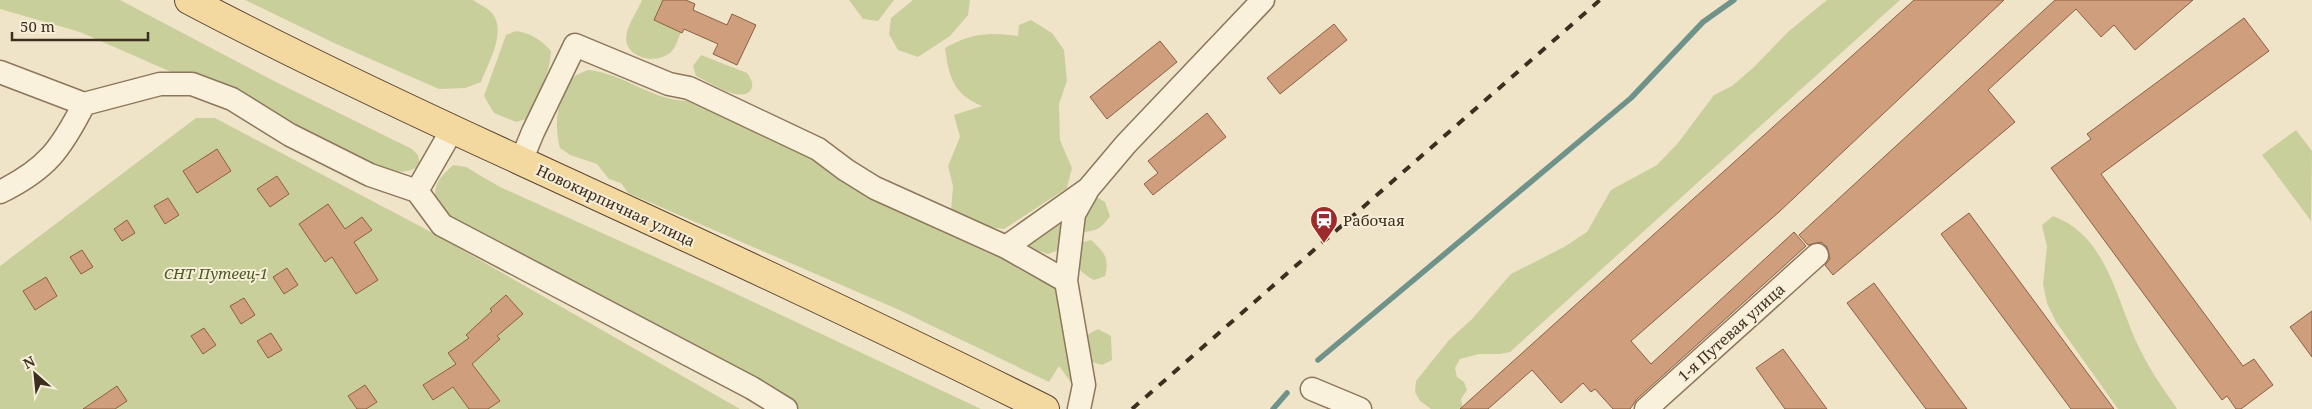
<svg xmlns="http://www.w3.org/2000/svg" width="2312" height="409" font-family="'Noto Serif',serif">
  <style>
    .green { fill: #c9cf9b }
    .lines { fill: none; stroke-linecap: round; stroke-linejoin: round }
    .stream { stroke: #6f938a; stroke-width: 5.5 }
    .building { fill: #cf9f7d; stroke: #8d5f41 }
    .minor-casing { stroke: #8d765c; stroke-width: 25 }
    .major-casing { stroke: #5b4430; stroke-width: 30 }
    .minor { stroke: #faf1dc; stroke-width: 22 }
    .major { stroke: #f3d9a0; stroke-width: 28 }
    .rail { stroke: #3d2e20; stroke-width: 4; stroke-dasharray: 9 9; stroke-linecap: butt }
    .labels { text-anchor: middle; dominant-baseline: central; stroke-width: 4; stroke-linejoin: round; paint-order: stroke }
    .street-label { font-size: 15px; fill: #3d2e20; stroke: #f7eed8 }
    .poi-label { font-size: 15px; fill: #3d2e20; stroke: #f7eed8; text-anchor: start }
    .park-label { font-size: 15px; font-style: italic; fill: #4d5a26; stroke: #f7eed8 }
  </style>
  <rect width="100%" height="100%" fill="#f0e4c8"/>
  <path class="green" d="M0,0H120L276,82L412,149L418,155L420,165C406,176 389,171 373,169L194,82L80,32L0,9Z
    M245,0H473C478,3 485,7 490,11C509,29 488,63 481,82L465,88L439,89L334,43Z
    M642,0H663L654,20L681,32C678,39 676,48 670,53C654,66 620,56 627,32C630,21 638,10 642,0Z
    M849,0H894L878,21L863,19Z
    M913,0H970L968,15L950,36L918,57L898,50L889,34L891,18Z
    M1827,0H1900L1510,352L1500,354H1479L1460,359L1455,368L1457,377L1464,382L1467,390L1461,399L1463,409H1431L1420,401L1415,392L1416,381L1449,340L1472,319L1511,274L1564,247L1587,232L1611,190L1657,165L1678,143L1714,95L1732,86L1754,67L1789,31Z
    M1031,20L1052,33L1064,50L1067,81L1059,104L1060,140L1072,168L1067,188L1004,229L975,225L951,211L953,186L948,166L960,137L954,115L982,106C953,94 949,77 945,48C971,33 989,32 1018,36L1019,25Z
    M516,31C531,33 541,40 551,51C550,76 538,97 526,119L516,122L494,113L484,96L506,35Z
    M701,55L747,73C751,79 755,85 750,91C740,103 707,81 696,76L693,66Z
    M588,70C623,73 651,100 687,101L816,159L1018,261L1060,287L1066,352L1070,362L1072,384L1059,366L1049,382L897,309L628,193L621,183L609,179L597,164L570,155L560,148C554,125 556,96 574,77C577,74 584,72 588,70Z
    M196,118H215L429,231L740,409H0V266Z
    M2296,130L2312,151L2311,221L2262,155Z
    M453,165L466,167L500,187L713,283L981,409H794L438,211C432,187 435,182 453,165Z
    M1093,195L1105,202L1110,216C1102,228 1097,231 1083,232L1071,207Z
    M2053,216C2111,237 2117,309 2144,357C2153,375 2166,392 2177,409H2118L2056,322L2047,303L2043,284L2047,247L2042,225Z
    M1052,221L1060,225L1063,235L1059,250L1048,254L1029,248L1030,238Z
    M1091,240C1104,252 1110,258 1105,276L1094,280C1076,270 1074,264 1076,244Z
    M1098,329L1111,336L1112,360L1102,365L1092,362L1085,349V336Z"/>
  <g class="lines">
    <path class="stream" d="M1318,360L1631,98L1703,22L1734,0
      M1273,409L1287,393"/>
  </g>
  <path class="building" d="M663,0H686L695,4L693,10L727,25L732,14L756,25L737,65L713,54L718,44L684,29L682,33L654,20Z
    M1914,0H2004L1779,212L1631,341L1651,364L1794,232L1806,246L1637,399L1630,409H1613L1595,389L1591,392L1583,383L1561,403L1532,370L1488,409H1460Z
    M2055,0H2193L2135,50L2114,25L2101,37L2076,9L1988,90L2015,122L1833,275L1825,265L1830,259L1827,247L1821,242L1808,245L1799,235Z
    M2244,18L2269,51L2101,174L2243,366L2254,359L2273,385L2241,409H2236L2227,396L2222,400L2051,168L2091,139L2087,134Z
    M1334,24L1347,40L1280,94L1267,78Z
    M1160,41L1177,62L1107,119L1090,97Z
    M1207,113L1226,137L1153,195L1144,184L1158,173L1148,161Z
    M217,149L231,171L197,193L183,171Z
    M277,176L289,194L270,207L257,189Z
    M168,198L179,215L165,224L154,206Z
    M328,204L345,229L362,217L372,230L354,242L378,280L356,294L332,257L325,262L299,224Z
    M1969,213L2114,409H2071L1941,234Z
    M127,220L135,233L122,241L114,229Z
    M82,250L93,267L81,274L70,257Z
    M287,268L298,285L284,294L273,277Z
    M46,277L57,296L35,310L23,291Z
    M1874,283L1967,409H1926L1847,303Z
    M506,295L523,314L497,336L500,339L472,364L500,401L488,409H469L453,387L433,400L423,385L456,364L448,353L469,338L466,335L492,311L490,309Z
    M244,298L255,315L241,324L230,306Z
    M2312,311V357L2290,327Z
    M204,328L216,345L203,354L191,336Z
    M271,333L282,350L268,358L257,341Z
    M1783,349L1827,409H1785L1768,385L1756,368Z
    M365,385L377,402L366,409H357L348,396Z
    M117,386L127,401L115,409H83Z"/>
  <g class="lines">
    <defs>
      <path id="minor" d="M0,72L84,104L160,84H192L232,99L290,135L370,175L417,191L442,225L752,388L786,409
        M521,161L533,132L575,45L669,84L689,88L818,149L846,170L875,188L1006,247L1066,281
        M417,191L452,130
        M0,192C47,169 61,149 84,104
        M1006,247L1088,189L1126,144L1263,0
        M1312,389L1360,409
        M1079,409L1084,385L1066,281L1074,214L1087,191
        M1646,409L1817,255"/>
      <path id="major" d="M189,0C297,57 408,109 519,160C695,241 871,322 1045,409"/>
    </defs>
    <use href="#minor" class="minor-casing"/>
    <use href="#major" class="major-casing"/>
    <use href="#minor" class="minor"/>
    <use href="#major" class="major"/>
    <path class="rail" d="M1132,409L1600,0"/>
  </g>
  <defs>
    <symbol id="station-pin" viewBox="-11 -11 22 30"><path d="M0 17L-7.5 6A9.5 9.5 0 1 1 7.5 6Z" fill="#9e2a2b" stroke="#f7eed8"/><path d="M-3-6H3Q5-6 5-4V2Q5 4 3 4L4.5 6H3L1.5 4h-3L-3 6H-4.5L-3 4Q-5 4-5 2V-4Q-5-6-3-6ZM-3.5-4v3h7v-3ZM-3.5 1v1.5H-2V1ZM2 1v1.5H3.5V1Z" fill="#fff"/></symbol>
  </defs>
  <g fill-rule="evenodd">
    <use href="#station-pin" x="1308" y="204" width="32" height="43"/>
  </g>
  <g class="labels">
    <g class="street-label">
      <text transform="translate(616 205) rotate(25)">Новокирпичная улица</text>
      <text transform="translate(1731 332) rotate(-42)">1-я Путевая улица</text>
    </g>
    <g class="poi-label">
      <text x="1343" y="220">Рабочая</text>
    </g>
    <g class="park-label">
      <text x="216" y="273">СНТ Путеец-1</text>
    </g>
  </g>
  <g transform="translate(35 374) rotate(333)" stroke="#f7eed8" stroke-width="4" paint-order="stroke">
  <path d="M0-4L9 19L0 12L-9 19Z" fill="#3d2e20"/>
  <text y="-8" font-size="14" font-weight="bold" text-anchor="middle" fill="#3d2e20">N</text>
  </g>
  <path d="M12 32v8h136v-8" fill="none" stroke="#3d2e20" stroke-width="2.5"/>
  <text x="20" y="32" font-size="15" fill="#3d2e20" stroke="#f7eed8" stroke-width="4" paint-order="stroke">50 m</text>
</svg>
